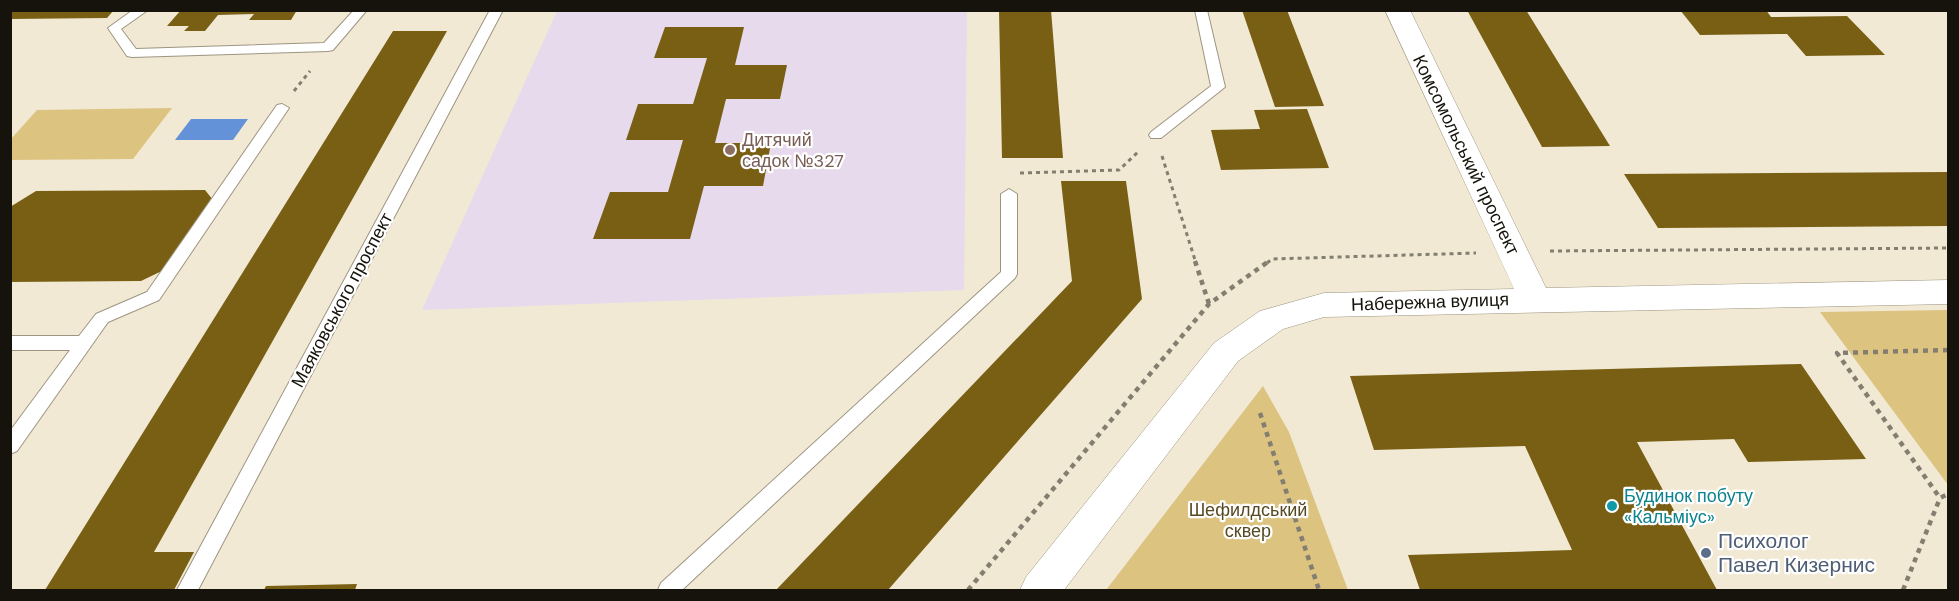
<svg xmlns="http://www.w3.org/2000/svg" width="1959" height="601" font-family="'DM Sans',sans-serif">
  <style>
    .education { fill: #e7daed }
    .green { fill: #ddc380 }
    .water { fill: #6492d9 }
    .building { fill: #785f14 }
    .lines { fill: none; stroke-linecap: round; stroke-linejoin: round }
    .lane-casing { stroke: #9d9582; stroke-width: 2 }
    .secondary-casing { stroke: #9d9582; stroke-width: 1 }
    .path-far1 { stroke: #837e70; stroke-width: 3; stroke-dasharray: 4 4; stroke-linecap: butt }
    .path { stroke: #837e70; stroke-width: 4.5; stroke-dasharray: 5 5; stroke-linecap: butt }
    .lane { fill: #fff; fill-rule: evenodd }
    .secondary { fill: #fff; fill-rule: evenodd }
    .education-dot { fill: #8d6e63; stroke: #fff; stroke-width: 2 }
    .culture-dot { fill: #0f9aa8; stroke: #fff; stroke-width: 2 }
    .service-dot { fill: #5c6f8a; stroke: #fff; stroke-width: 2 }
    .labels { text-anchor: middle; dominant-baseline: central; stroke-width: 4.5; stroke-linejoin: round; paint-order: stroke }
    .education-label { font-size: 18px; fill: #785e54; stroke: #fff; text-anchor: start }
    .street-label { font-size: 18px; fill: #15130b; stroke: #fff }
    .culture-label { font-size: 18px; fill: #0d838f; stroke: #fff; text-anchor: start }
    .park-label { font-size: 18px; fill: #574922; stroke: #fff }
    .near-service-label { font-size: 21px; fill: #4e5e75; stroke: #fff; text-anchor: start }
  </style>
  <rect width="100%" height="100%" fill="#f1e9d4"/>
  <path class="education" d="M557,11H967L964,290L422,310Z"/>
  <path class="green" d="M172,108L133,159L11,160V139L37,110Z
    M1948,310V485L1820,312Z
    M1263,386L1289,432L1348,590H1106Z"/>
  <path class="water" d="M191,119H248L233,140H175Z"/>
  <path class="building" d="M10,10H114L107,18L10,19Z
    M181,10H297L291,20H249L254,14L218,15L205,31H184L189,26H167Z
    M999,10H1051L1063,158H1002Z
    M1242,10H1287L1324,106L1275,107Z
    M1467,10H1526L1610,146L1542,147Z
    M1680,10H1766L1771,17L1847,16L1885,55L1806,56L1787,34L1700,35Z
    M665,27H744L735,65H787L780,99H726L715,143H771L763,186H704L690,239H593L610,192H668L683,140H626L638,104H693L707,58H654Z
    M393,31H447L154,552H194L174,590H45Z
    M1307,109L1329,168L1221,170L1211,130L1260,129L1254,110Z
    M1948,172V226L1658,228L1624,174Z
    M1061,181H1126L1142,299L888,590H776L1072,281Z
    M205,190L213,200L166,269L141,281L10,282V207L36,191Z
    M1801,364L1866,459L1748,462L1734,439L1637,442L1717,590H1420L1408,555L1572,550L1525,446L1374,450L1350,376Z
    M357,584L355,590H264L266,586Z"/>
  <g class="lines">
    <defs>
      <path id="lane" d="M133,10H148L121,29L136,49L324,43L354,10H367L333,50L328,51L132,57L127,56L108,28Z
        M490,10H503L198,590H177Z
        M1195,10H1207L1225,87L1161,138H1151L1149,135L1151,132L1211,86Z
        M282,104L289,108L159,300L108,322L17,451L10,454V431L70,350H10V336H79L96,314L147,292L277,105Z
        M1009,189L1017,194V274L1015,278L682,590H658L661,583L1001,272V194Z"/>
      <path id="secondary" d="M1385,10H1410L1546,288L1948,280V304L1324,317L1283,329L1238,361L1064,590H1020L1026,577L1214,343L1260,311L1324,293L1514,289Z"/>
    </defs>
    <use href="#lane" class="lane-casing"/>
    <use href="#secondary" class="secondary-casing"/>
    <path class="path-far1" d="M294,91L310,71
      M1162,156L1196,263
      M1020,173L1119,170L1140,150
      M1550,251L1948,248
      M1267,263L1272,259L1476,253"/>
    <path class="path" d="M1195,261L1209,304
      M1948,350L1837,353L1940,498L1948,494
      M1260,413L1319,590
      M968,590L1209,304L1269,261
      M1903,590L1940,498"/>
    <use href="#lane" class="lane"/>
    <use href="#secondary" class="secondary"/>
  </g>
  <circle class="education-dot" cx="730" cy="150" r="6"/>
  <circle class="culture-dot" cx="1612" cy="506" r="6"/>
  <circle class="service-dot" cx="1706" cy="553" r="6"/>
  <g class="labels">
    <g class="education-label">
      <text x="742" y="140">Дитячий<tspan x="742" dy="21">садок №327</tspan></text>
    </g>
    <g class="street-label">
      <text transform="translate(1466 155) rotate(64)">Комсомольський проспект</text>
      <text transform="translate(342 300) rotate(-62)">Маяковського проспект</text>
      <text transform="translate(1430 302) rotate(-2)">Набережна вулиця</text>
    </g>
    <g class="culture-label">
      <text x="1624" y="496">Будинок побуту<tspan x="1624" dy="21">«Кальміус»</tspan></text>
    </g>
    <g class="park-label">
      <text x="1248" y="510">Шефилдський<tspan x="1248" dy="21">сквер</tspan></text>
    </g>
    <g class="near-service-label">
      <text x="1718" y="541">Психолог<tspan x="1718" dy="24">Павел Кизернис</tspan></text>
    </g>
  </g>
  <rect width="1959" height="601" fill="none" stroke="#15130b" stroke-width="24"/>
</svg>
